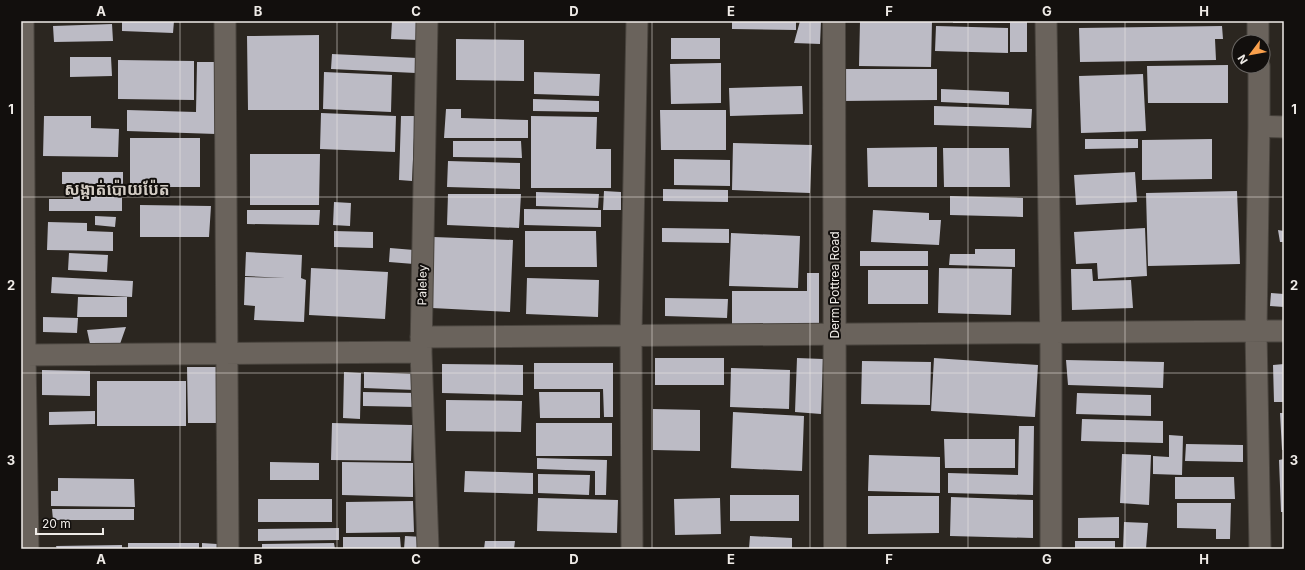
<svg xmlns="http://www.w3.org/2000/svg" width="1305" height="570" font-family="Inter,'Noto Sans Khmer',sans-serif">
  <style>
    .building { fill: #bcbbc5 }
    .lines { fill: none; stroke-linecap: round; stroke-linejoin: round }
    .street-casing { stroke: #49443e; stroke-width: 23 }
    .secondary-casing { stroke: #49443e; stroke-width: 24 }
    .street { stroke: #6a635c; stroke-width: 21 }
    .secondary { stroke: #6a635c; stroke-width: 22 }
    .grid { fill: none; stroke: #efebe7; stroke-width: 1; stroke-opacity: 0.55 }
    .labels { text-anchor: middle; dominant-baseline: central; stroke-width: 4; stroke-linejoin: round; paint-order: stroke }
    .street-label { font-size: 12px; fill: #efebe7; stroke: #120f0d }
    .district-label { font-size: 16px; font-weight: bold; fill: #d3ccc4; stroke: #120f0d }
    .neatline { fill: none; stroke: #efebe7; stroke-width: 1.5 }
    .grid-label { font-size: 13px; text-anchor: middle; font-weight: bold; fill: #efebe7 }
  </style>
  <rect width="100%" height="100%" fill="#2b2620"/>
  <path class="building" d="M122,21H174L173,33L122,31Z
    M392,21H419V40L391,39Z
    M732,21H796V30L732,29Z
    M800,21H821L820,44L794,43Z
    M860,21H932L931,67L859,66Z
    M953,21H1027V52H1010V23H953Z
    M112,24L113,41L54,42L53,26Z
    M936,26L1008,28V53L935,51Z
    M1222,26L1223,39H1215L1216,60L1080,62L1079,28Z
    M319,35V110H248L247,36Z
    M671,38H720V59H671Z
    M456,39L524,40V81L456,80Z
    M332,54L417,58L416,73L331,69Z
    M70,57H111L112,76L70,77Z
    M118,60L194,61V100L118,99Z
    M197,62H218L216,134L127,131V110L196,112Z
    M721,63V103L671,104L670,64Z
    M1228,65V103H1148L1147,66Z
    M842,69H937V100L842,101Z
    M324,72L392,75L391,112L323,109Z
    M534,72L600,74L599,96L534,94Z
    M1143,74L1146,131L1081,133L1079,76Z
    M802,86L803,114L730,116L729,88Z
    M941,89L1009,92V105L941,102Z
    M533,99L599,101V112L533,111Z
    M934,106L1032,109L1031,128L934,125Z
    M446,109H461V118L528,120V138H444Z
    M660,110H726V150H661Z
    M321,113L396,116L395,152L320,149Z
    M44,116H91V128L119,129L118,157L43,156Z
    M401,116H415L412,181L399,180Z
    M531,116L597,117L596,149H611V188H531Z
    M130,138H200V187H130Z
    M1085,139H1138V148L1085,149Z
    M1212,139V179L1142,180V140Z
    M453,141H521L522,158L453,157Z
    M733,143L812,145L810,193L732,190Z
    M937,147V187H868L867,148Z
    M943,148H1009L1010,187H944Z
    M250,154H320L319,205H250Z
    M674,159L730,160V186L674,185Z
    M448,161L520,163V189L447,187Z
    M62,172H123V184H62Z
    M1135,172L1137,202L1076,205L1074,175Z
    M663,189L728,190V202L663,201Z
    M604,191L621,192V210H603Z
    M1237,191L1240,264L1148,266L1146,193Z
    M536,192L599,194L598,208L536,206Z
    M73,193H100V197H122V211H49V199H73Z
    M448,194H521L519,228L447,225Z
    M950,196L1023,198V217L950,215Z
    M334,202L351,203L350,226L333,225Z
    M140,205L211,206L209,237H140Z
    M524,209L601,210V227L524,225Z
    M247,210H320L319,225L247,224Z
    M873,210L929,213V220H941L939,245L871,242Z
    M95,216L116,217L115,227L95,225Z
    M48,222L87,223V231L113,232V251L47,250Z
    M662,228L729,229V243L662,242Z
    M1145,228L1147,276L1098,279L1097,263L1076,264L1074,232Z
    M1278,230L1284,231V242H1280Z
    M334,231L373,232V248L334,247Z
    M525,231H596L597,267H525Z
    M731,233L800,236L798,288L729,286Z
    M434,237L513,240L510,312L432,308Z
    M390,248L414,250V264L389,262Z
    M975,249H1015V267L949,265L950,254H975Z
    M860,251H928V266H860Z
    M246,252L302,255L301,278L306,280L304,322L254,320L255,306L244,305L245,277L286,278L245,276Z
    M69,253L108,255L107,272L68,270Z
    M311,268L388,272L385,319L309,315Z
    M939,268L1012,269L1011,315L938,313Z
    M1071,269H1092L1093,281L1131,280L1133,308L1072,310Z
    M868,270H928V304H868Z
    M807,273H819V326H732V291H807Z
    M52,277L133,281L132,297L51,293Z
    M527,278L599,280L598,317L526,314Z
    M1271,293L1284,294V307L1270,306Z
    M78,297H127V317H77Z
    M665,298L728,299L727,318L665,316Z
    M43,317L78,318L77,333L43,332Z
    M126,327L120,344H90L87,330Z
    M655,358H724V385H655Z
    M797,358L823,359L821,414L795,412Z
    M934,358L1038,365L1035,417L931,411Z
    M1066,360L1164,362L1163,388L1068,385Z
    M862,361L931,362L930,405L861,404Z
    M534,363H613V417H604L603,389H534Z
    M442,364L523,365V395L442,393Z
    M1284,364V402H1274L1273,365Z
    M187,367H216L218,423H188Z
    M731,368L790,370L789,409L730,407Z
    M42,370L90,371V396L42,395Z
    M344,372L361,373L360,419L343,418Z
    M364,372L415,374V390L364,388Z
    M97,381H186V426H97Z
    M363,392L416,393V407L363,406Z
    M539,392H600V418H540Z
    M1077,393L1151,395V416L1076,414Z
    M446,400L522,401L521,432L446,431Z
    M653,409L700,410V451L653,450Z
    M95,411V424L49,425V412Z
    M733,412L804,416L802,471L731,468Z
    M1280,413H1284V450H1282Z
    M1082,419L1163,421V443L1081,441Z
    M332,423L412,425L411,461L331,460Z
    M536,423H612V456H536Z
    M1019,426H1034L1033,495L948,493V473L1018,475Z
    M1169,435L1183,436L1182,475L1153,474V456L1169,457Z
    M944,439H1015V468H945Z
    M1186,444L1243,445V462L1185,461Z
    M1122,454L1151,455L1149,505L1120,503Z
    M869,455L940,457V493L868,491Z
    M537,458L607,460L606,495H595V471L537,469Z
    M1284,459V512H1281L1279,460Z
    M270,462L319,463V480H270Z
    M342,462L413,463V497L342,495Z
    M465,471L533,473V494L464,492Z
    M538,474L590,475L589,495L538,493Z
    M1175,477H1234L1235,499H1175Z
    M58,478L134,479L135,507L51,506V491H58Z
    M730,495H799V521H730Z
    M868,496H939V533L868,534Z
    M951,497L1033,500V538L950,536Z
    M538,498L618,500L617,533L537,531Z
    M720,498L721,534L675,535L674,499Z
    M258,499H332V522H258Z
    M413,501L414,532L346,533V502Z
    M1177,503H1231L1230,539H1216V529L1177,528Z
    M52,509H134V520H53Z
    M1119,517V538H1078V518Z
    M1124,522L1148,523L1146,549H1123Z
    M339,528V540L258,541V529Z
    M405,536L423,537L422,549H404Z
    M750,536L792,538V549H749Z
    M343,537H400L401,549H343Z
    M485,541H515L514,549H484Z
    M1075,541H1115V549H1075Z
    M128,543H199V549H128Z
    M202,543L217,544V549H202Z
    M334,543L335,549H262V544Z
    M122,545V549H57L56,546Z"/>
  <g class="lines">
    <defs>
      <path id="street" d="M23,21L25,355L28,549
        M225,21L228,549
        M427,21L421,352L428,549
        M1046,21L1051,349V549
        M1258,21V42
        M1259,66V126L1256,331L1260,549
        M1259,126L1284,127
        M421,337L1284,331
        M25,355L421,352
        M632,549L631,335L637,21"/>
      <path id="secondary" d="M834,21L835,549"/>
    </defs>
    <use href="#street" class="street-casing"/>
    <use href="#secondary" class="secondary-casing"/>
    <use href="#street" class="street"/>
    <use href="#secondary" class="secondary"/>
  </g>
  <path class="grid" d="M180,21V549M337,21V549M495,21V549M652,21V549M810,21V549M968,21V549M1125,21V549M21,197H1284M21,373H1284"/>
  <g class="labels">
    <g class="street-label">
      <text transform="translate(422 285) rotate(-89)">Paleley</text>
      <text transform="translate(834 285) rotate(-90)">Derm Pottrea Road</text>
    </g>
    <g class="district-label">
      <text x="117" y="189">សង្កាត់ប៉ោយប៉ែត</text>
    </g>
  </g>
  <rect width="1305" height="570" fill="none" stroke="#120f0d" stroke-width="44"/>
  <g transform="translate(1251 54) rotate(238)"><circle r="19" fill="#120f0d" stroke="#6a6764"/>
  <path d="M0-3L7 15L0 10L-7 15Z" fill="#f9a04c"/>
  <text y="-6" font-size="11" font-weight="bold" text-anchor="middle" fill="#efebe7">N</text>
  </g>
  <path d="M36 528v6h67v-6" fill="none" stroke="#efebe7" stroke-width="2"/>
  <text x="42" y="528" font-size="12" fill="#efebe7" stroke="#120f0d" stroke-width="3" paint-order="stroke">20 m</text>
  <rect x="22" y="22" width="1261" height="526" class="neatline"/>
  <g class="grid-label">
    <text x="101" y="16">A</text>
    <text x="258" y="16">B</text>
    <text x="416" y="16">C</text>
    <text x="574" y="16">D</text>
    <text x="731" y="16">E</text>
    <text x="889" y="16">F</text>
    <text x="1047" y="16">G</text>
    <text x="1204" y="16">H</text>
    <text x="11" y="114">1</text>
    <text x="1294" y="114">1</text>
    <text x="11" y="290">2</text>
    <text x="1294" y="290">2</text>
    <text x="11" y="465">3</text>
    <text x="1294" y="465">3</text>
    <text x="101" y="564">A</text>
    <text x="258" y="564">B</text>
    <text x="416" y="564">C</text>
    <text x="574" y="564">D</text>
    <text x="731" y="564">E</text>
    <text x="889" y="564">F</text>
    <text x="1047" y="564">G</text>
    <text x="1204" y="564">H</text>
  </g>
</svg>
